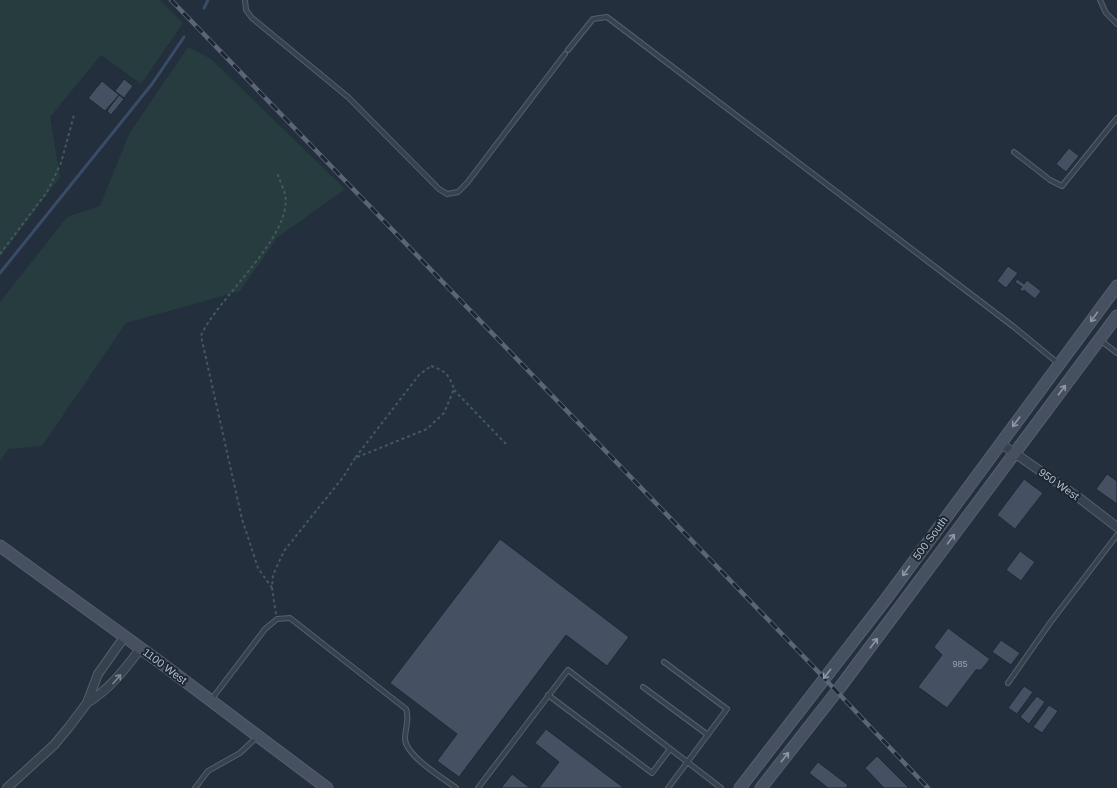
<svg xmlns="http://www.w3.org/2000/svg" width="1117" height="788" font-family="Helvetica,sans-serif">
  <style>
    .green { fill: #263c3f }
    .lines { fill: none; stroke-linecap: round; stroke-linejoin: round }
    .stream { stroke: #394c67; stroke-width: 3 }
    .building { fill: #455162; stroke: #1f2835 }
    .lane-casing { stroke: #565f6c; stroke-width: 6 }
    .street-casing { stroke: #565f6c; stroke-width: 10 }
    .secondary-casing { stroke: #565f6c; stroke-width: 13 }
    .path { stroke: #44595c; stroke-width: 2; stroke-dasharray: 3 3; stroke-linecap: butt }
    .lane { stroke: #38414e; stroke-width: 4 }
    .street { stroke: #38414e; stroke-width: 8 }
    .secondary { stroke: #465061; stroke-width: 11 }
    .rail-casing { stroke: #5a6575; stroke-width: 4.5 }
    .rail { stroke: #1d2633; stroke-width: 3; stroke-dasharray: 9; stroke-linecap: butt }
    .oneway { stroke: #8e96a5 }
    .oneway2 { stroke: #7c8592 }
    .labels { text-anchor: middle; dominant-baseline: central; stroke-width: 4; stroke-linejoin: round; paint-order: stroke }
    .number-label { font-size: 9px; fill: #98a1af }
    .street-label { font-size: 11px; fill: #b4bcc9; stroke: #1d2633 }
  </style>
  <rect width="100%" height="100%" fill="#242f3e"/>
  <path class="green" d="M0,0H160L183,23L141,84L101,55L50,117L60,177L0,257Z
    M188,47L211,59L345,189L277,238L240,291L126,323L42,446L8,449L0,461V302L67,217L100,206L129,134Z"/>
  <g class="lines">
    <path class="stream" d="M204,8L208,0
      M0,273L152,84L184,37"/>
  </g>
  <path class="building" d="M124,79L133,86L124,98L115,91Z
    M102,81L119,95L105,111L88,98Z
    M119,95L124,99L111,115L107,111Z
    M1069,148L1079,156L1066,172L1056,164Z
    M1008,266L1018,273L1006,288L997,281Z
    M1017,279L1024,284L1027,280L1041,291L1035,299L1024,290L1022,292L1020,289L1022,287L1015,282Z
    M1107,474L1117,481V504L1096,489Z
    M1024,479L1043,493L1015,529L997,515Z
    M500,539L629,637L607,666L566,635L459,777L437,761L457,734L390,683Z
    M1020,551L1035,562L1021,581L1006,570Z
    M948,628L990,659L981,670H976L947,708L918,687L942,655L934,647Z
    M1001,640L1020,653L1011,665L992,652Z
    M1024,686L1033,692L1017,714L1008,708Z
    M1037,696L1045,702L1029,724L1020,717Z
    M1049,705L1058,711L1042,733L1033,727Z
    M546,729L624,788H539L559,762L535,743Z
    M877,756L909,788H884L865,768Z
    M818,762L848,785L846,788H828L809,773Z
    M512,774L530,788H501Z"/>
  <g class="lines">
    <defs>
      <path id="lane" d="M245,0L246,10L252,18L348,97L439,189L447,194L458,192L467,183L565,54
        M1100,0L1106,13L1117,24
        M568,50L593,19L607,17L1014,327L1059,364
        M1014,152L1050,180L1062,186L1117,118
        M1100,340L1117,353
        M664,662L727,709L668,788
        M1008,683L1050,623L1117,535
        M643,687L708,735
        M548,695L652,773L670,749
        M211,700L265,629L277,619L290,618L406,709C410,719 405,728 405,739C406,756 443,778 456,788
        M195,788L208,771L240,753L257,737
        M478,788L568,670L721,788"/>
      <path id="street" d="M1000,443L1078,497L1117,527
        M87,703C111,688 124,670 141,648
        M7,788L54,745L69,727L87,703L98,674L125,636"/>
      <path id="secondary" d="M0,546L157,660L327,788
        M740,788L886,599L1117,286
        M761,788L841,686L1117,316"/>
    </defs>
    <use href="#lane" class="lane-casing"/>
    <use href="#street" class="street-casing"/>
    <use href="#secondary" class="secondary-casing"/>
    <path class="path" d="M0,254L47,192L61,163L74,115
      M431,366C446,371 449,375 454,389L444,413L427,429L355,458L419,375Z
      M454,390L506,444
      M272,588L258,568L242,519L201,336C216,299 294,236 285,194C283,187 279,179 277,172
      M276,614L272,588L273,575L284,551L344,476L355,458"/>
    <use href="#lane" class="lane"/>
    <use href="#street" class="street"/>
    <use href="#secondary" class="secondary"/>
    <defs>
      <path id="rail" d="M171,0L806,659L928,788"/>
    </defs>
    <use href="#rail" class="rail-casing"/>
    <use href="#rail" class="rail"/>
  </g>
  <defs><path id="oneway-shaft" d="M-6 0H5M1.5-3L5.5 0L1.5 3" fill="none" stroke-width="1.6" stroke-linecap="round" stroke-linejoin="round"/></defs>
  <g class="oneway">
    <use href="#oneway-shaft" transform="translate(1094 317) rotate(126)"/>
    <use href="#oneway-shaft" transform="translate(1062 390) rotate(-53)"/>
    <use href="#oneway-shaft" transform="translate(1016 422) rotate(127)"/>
    <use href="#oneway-shaft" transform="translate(951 539) rotate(-54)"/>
    <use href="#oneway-shaft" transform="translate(906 571) rotate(126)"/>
    <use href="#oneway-shaft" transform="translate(874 643) rotate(-53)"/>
    <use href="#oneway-shaft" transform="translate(827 674) rotate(128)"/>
    <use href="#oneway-shaft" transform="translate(785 757) rotate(-52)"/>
  </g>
  <use class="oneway2" href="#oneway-shaft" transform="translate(117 679) rotate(-49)"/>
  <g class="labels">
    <g class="number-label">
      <text x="960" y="664">985</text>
    </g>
    <g class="street-label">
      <text transform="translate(1059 484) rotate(35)">950 West</text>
      <text transform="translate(930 538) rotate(-54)">500 South</text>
      <text transform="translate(165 666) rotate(37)">1100 West</text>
    </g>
  </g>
</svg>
